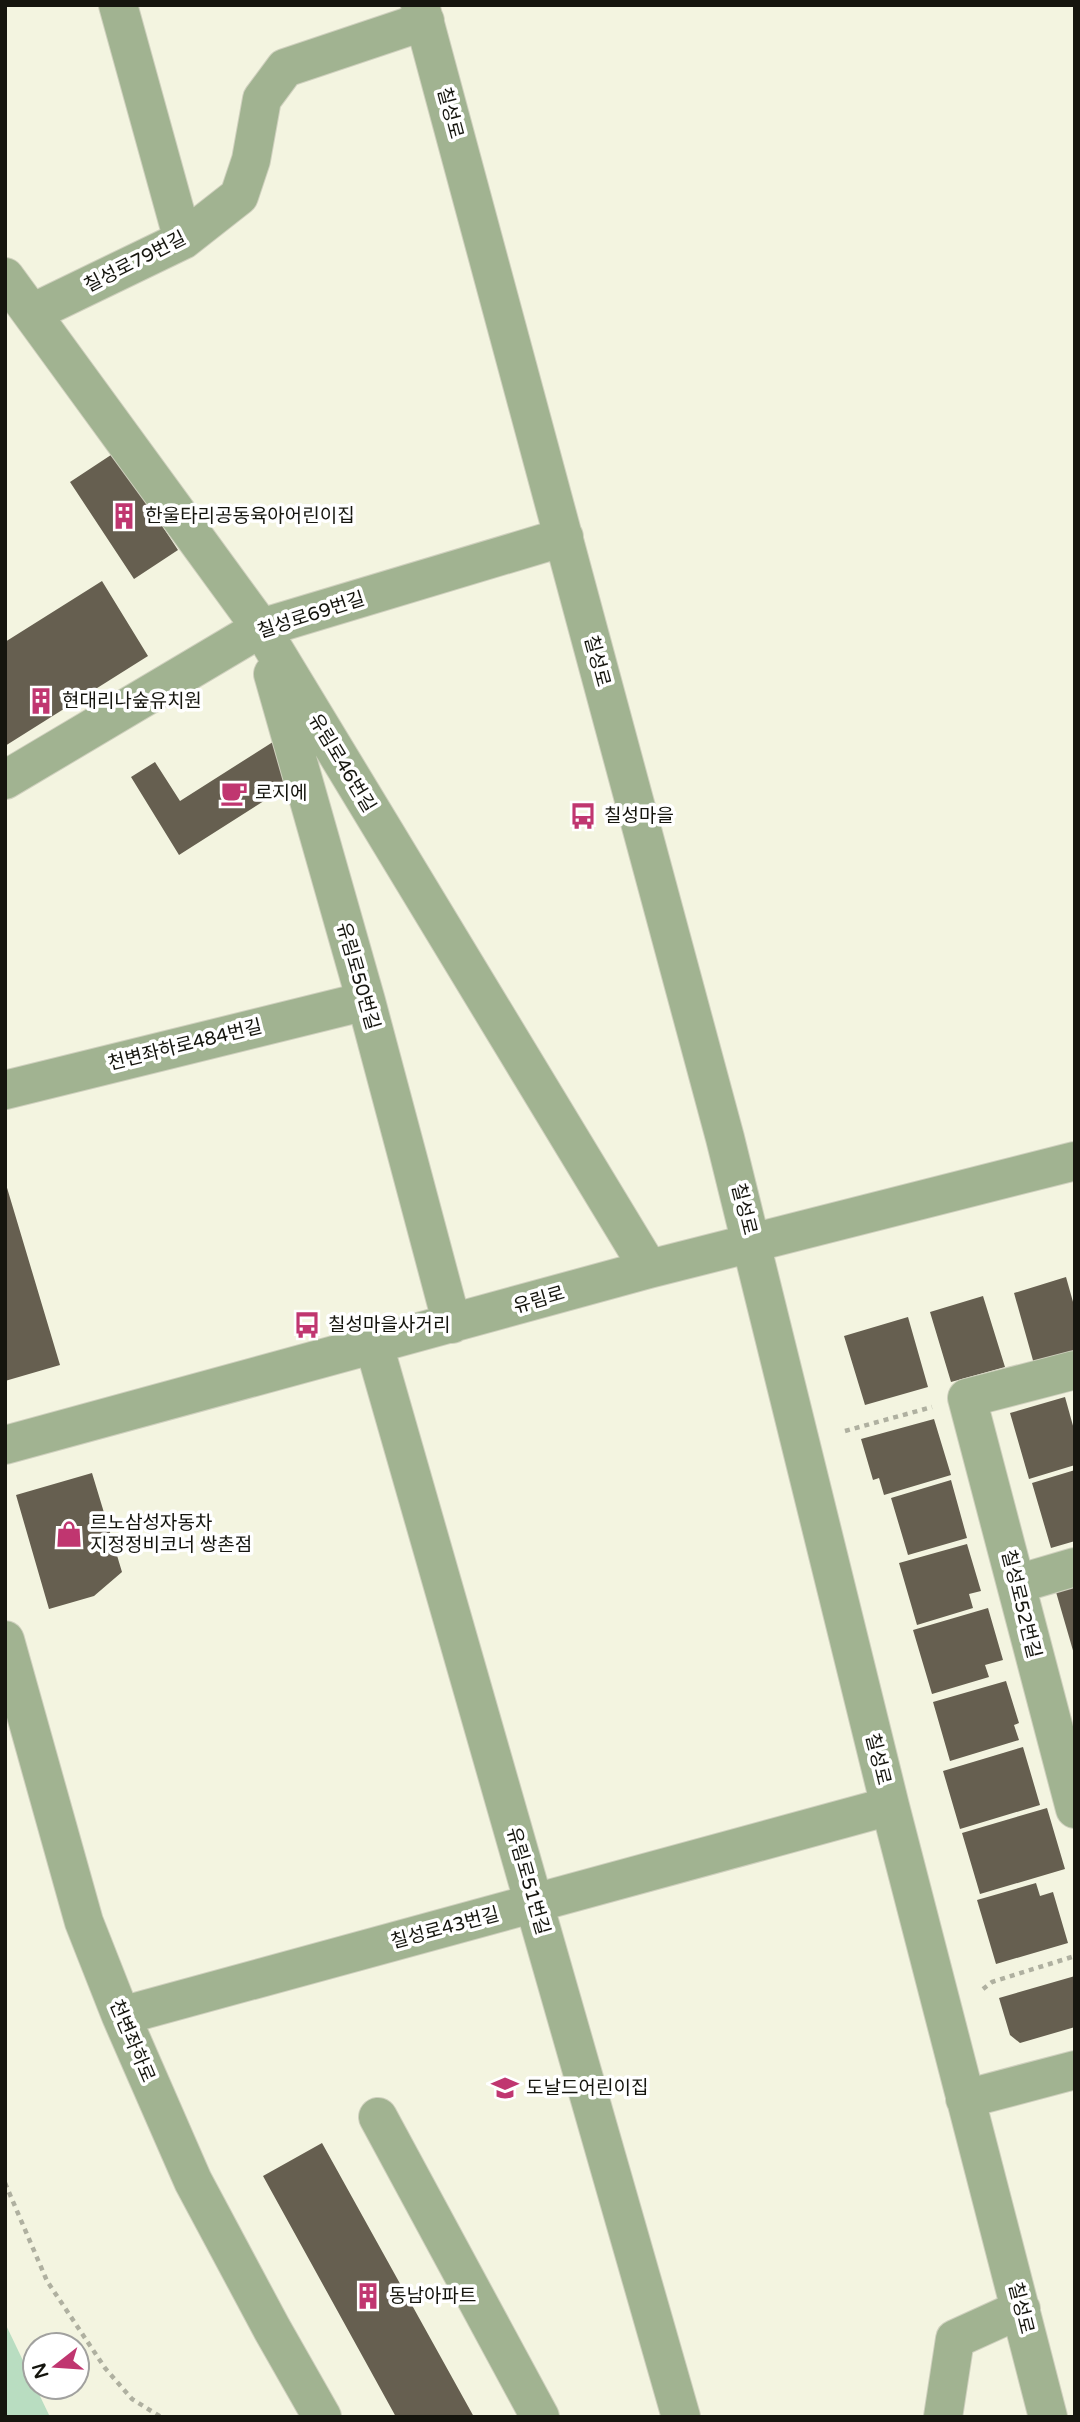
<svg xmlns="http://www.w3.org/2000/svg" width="1080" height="2422" font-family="'Varela Round','Noto Sans KR',sans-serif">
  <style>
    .water { fill: #b9ddc1 }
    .building { fill: #665f50 }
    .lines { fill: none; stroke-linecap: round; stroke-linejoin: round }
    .minor-casing { stroke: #cfd0be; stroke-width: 40 }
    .path { stroke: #afb0a0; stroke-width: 4.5; stroke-dasharray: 5 5; stroke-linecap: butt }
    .minor { stroke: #a1b391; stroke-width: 38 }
    .labels { text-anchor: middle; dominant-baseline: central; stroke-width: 7; stroke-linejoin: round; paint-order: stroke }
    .street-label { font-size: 19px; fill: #15150e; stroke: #fff }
    .poi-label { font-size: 19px; fill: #15150e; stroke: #fff; text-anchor: start }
  </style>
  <rect width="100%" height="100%" fill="#f3f4e0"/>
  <path class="water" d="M5,2323L50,2417H5Z"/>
  <path class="building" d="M114,453L178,550L134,579L70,482Z
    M102,581L148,656L5,746V642Z
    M276,740L289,785L179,855L131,777L155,762L180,801Z
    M5,1181L60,1365L5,1381Z
    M1066,1277L1075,1309V1352L1034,1364L1014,1293Z
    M983,1296L1005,1367L951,1382L930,1312Z
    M908,1317L928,1387L865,1405L844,1336Z
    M1065,1397L1075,1433V1465L1029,1479L1010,1413Z
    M934,1419L951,1475L884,1495L879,1478L873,1480L861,1439Z
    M1075,1470V1541L1051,1548L1032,1483Z
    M92,1473L122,1572L94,1596L49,1609L16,1495Z
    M951,1480L967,1538L908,1555L891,1498Z
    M967,1544L981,1591L969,1594L973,1608L917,1625L899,1563Z
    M1075,1586V1654H1074L1056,1592Z
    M988,1608L1003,1660L985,1665L989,1677L932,1694L913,1630Z
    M1006,1681L1019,1723L1014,1725L1019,1740L950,1761L933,1702Z
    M1023,1747L1040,1805L960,1829L943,1771Z
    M1047,1808L1065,1869L980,1894L962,1833Z
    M1036,1883L1040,1896L1053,1892L1068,1943L996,1964L977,1900Z
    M1075,1976V2027L1020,2043L1010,2035L999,1998Z
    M322,2143L474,2417H396L263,2176Z"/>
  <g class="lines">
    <defs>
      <path id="minor" d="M118,5L183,240
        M420,5L725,1138L890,1806L1048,2417
        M5,277L261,628L649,1269
        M32,313L183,240L239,196L251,160L262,99L285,68L425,21
        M273,674L366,1001L452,1324
        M5,780L261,628L564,537
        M5,1090L366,1001
        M374,1345L681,2417
        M1075,1370L967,1398L1075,1809
        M5,1445L649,1269L1075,1161
        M1017,1584L1075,1567
        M5,1640L84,1922L121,2016L193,2181L272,2329L322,2417
        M121,2016L890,1806
        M965,2099L1075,2070
        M378,2117L540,2417
        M943,2417L955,2339L1021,2309"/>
    </defs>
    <use href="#minor" class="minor-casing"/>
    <path class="path" d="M845,1431L932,1407
      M983,1989L992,1982L1075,1956
      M5,2183L47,2281L105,2368L132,2399L161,2417"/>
    <use href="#minor" class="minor"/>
  </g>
  <defs>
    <symbol id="building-bare" viewBox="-9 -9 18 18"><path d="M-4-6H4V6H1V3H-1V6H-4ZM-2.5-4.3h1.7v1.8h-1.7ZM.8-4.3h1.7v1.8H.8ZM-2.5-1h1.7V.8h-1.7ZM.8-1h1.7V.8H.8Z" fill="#c03670" stroke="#fff" stroke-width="2.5" paint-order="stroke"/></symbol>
    <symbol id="cafe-bare" viewBox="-9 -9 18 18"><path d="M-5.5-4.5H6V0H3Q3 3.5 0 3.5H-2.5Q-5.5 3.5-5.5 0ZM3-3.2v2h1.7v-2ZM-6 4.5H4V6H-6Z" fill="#c03670" stroke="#fff" stroke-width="2.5" paint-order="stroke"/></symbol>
    <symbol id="bus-bare" viewBox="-9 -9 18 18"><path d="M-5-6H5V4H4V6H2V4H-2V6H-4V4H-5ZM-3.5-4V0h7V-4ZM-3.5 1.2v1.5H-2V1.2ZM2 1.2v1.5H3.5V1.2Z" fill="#c03670" stroke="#fff" stroke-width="2.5" paint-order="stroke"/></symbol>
    <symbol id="shop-bare" viewBox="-9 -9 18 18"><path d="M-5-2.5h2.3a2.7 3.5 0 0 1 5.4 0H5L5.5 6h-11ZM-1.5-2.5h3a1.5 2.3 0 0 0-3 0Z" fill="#c03670" stroke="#fff" stroke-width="2.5" paint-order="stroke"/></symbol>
    <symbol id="school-bare" viewBox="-9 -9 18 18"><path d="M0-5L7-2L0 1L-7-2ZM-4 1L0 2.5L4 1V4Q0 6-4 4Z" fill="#c03670" stroke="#fff" stroke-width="2.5" paint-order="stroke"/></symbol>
  </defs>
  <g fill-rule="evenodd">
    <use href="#building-bare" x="105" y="497" width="38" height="38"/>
    <use href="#building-bare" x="22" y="682" width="38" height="38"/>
    <use href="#cafe-bare" x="215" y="774" width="38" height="38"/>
    <use href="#bus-bare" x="564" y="797" width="38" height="38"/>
    <use href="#bus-bare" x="288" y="1306" width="38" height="38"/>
    <use href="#shop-bare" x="50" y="1515" width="38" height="38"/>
    <use href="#school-bare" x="486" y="2069" width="38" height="38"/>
    <use href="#building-bare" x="349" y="2277" width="38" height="38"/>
  </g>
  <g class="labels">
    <g class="street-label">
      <text transform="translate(450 113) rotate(75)">칠성로</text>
      <text transform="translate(135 262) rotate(-27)">칠성로79번길</text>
      <text transform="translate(311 615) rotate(-18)">칠성로69번길</text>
      <text transform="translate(597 661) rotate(75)">칠성로</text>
      <text transform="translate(342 763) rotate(59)">유림로46번길</text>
      <text transform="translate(358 976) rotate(74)">유림로50번길</text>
      <text transform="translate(185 1045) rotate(-14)">천변좌하로484번길</text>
      <text transform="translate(744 1209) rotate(76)">칠성로</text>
      <text transform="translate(539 1300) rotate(-16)">유림로</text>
      <text transform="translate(1021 1604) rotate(76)">칠성로52번길</text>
      <text transform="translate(878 1759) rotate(76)">칠성로</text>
      <text transform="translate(528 1881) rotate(74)">유림로51번길</text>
      <text transform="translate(445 1928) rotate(-15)">칠성로43번길</text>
      <text transform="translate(132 2041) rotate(67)">천변좌하로</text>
      <text transform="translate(1021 2308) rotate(76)">칠성로</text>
    </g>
    <g class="poi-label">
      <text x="145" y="516">한울타리공동육아어린이집</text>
      <text x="62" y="701">현대리나숲유치원</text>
      <text x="255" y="793">로지에</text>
      <text x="604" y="816">칠성마을</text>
      <text x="328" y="1325">칠성마을사거리</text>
      <text x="90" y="1523">르노삼성자동차<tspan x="90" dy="22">지정정비코너 쌍촌점</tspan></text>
      <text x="526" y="2088">도날드어린이집</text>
      <text x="389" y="2296">동남아파트</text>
    </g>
  </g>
  <rect width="1080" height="2422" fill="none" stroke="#15150e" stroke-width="14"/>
  <g transform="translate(56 2366) rotate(253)"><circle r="33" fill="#ffffff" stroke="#a1a19f" stroke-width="2"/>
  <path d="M0-5L12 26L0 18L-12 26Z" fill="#c03670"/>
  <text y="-10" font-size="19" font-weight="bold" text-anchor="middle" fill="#15150e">N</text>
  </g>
</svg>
